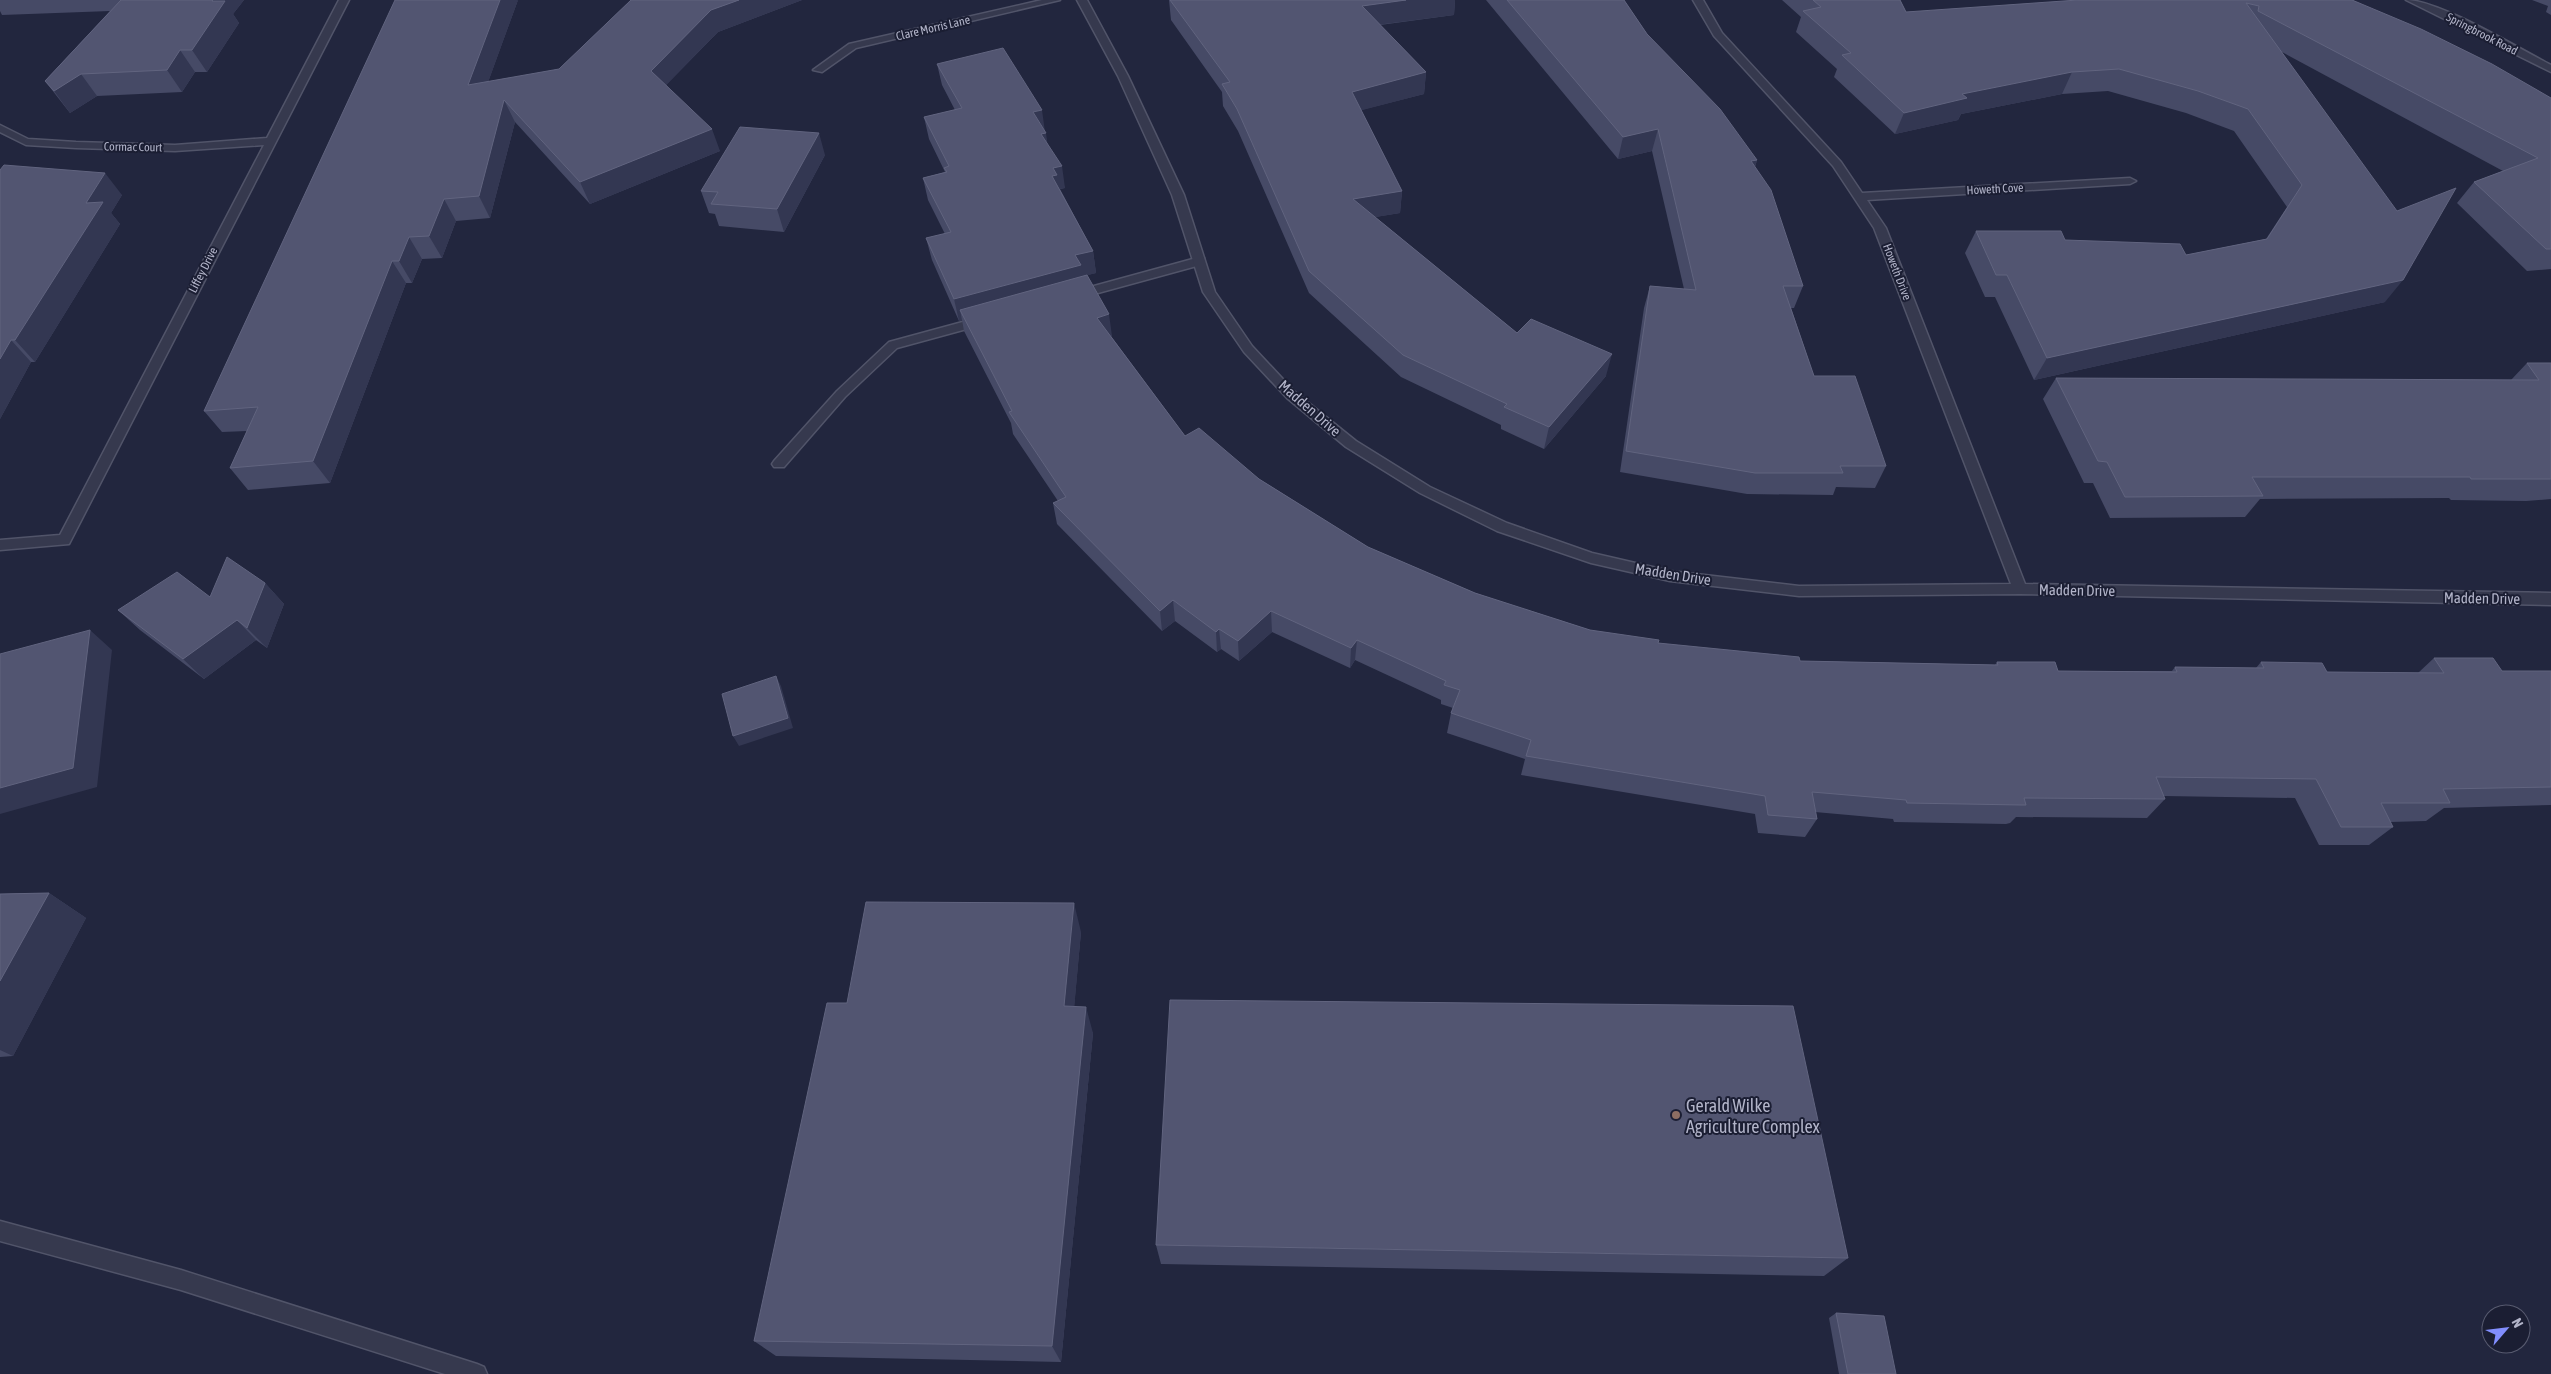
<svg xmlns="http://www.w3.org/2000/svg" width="2551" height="1374" font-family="'Asap Condensed',sans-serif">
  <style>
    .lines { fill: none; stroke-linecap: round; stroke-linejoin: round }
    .lane-casing { stroke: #515469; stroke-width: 3 }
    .street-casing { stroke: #515469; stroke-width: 3 }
    .lane { fill: #36394e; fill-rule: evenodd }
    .street { fill: #36394e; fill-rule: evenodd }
    .wall { fill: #464a66 }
    .shaded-wall { fill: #333752 }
    .building { fill: #525571; stroke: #61647f }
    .education-dot { fill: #8d6e63; stroke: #1b1e33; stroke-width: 2 }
    .labels { text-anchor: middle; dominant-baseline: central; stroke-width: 4; stroke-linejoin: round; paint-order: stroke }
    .far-street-label { font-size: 12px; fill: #b2b4c9; stroke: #1b1e33 }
    .street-label { font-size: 15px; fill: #b2b4c9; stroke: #1b1e33 }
    .near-poi-label { font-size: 18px; fill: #b2b4c9; stroke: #1b1e33; text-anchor: start }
  </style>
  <rect width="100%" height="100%" fill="#22263e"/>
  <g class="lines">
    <defs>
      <path id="lane" d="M1200,257L1204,258V264L1076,299L1070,295L1072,292Z
        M981,317L987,321L985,324L897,348L845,397L784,467H774L772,464L774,461L837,391L889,342Z
        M0,1221L181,1270L477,1364L484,1367L487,1374H445L181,1290L0,1241Z"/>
      <path id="street" d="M339,0H349L69,544L0,550V540L60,535L264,145L175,151L76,148L26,145L0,132V125L28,139L76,142L175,145L267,138Z
        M1042,0H1060L856,48L822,72L813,70L849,44Z
        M1077,0H1087L1128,76L1184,195L1215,292L1252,346L1295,392L1356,441L1430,487L1507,523L1592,553L1670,571L1799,586L2011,584L1874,228L1833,166L1714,36L1693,0H1703L1722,33L1841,162L1862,193L2130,178L2136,181L2130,184L1867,200L1886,228L2025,584L2551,593V605L2020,594L1799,596L1670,581L1591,563L1497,531L1420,493L1346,447L1287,398L1244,352L1203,292L1172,195L1118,76Z
        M2406,0C2439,0 2518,48 2551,65V72Z"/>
    </defs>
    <use href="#lane" class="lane-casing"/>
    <use href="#street" class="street-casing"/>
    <use href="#lane" class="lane"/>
    <use href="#street" class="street"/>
  </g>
  <path class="wall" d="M0,0H244L233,14L239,23L207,72H195L182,92L97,96L70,113L45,81L110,11L2,15L0,11Z
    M518,0L488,82L559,69L631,0H802L718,32L666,85L720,151L590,204L515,122L490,218L456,221L442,258L422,259L412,283H406L330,483L248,490L230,468L247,431L222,432L204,411Z
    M1169,0H1455L1454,15L1380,25L1426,72L1424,94L1361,110L1402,191L1400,213L1375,217L1517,333L1606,376L1544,449L1501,429V425L1401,377L1309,293L1238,131L1223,106L1222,92L1171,20Z
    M1486,0H1624L1647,34L1757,160L1755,167L1803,286L1794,308H1791L1814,376L1886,466L1875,488L1836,487L1833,495L1747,494L1620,472L1644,308L1650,286L1684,289L1652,151L1618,159Z
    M1782,0H1900L1906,12L2352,0L2551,98V269L2527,271L2457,203L2474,182L2503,171L2282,52L2385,302L2034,380L1995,297H1985L1965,253L1976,231L2065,240L2186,255L2266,239L2287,207L2234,131L2186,113L2108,91L2062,94L1961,114L1958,120L1895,134L1834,77L1837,69L1796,32L1801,17Z
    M2532,0H2551V15L2546,12L2548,6Z
    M937,64L1045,132L1047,143L1065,188L1060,189L1093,251L1096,273L1082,276L1112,336H1111L1185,436L1259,479L1368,547L1475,593L1590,630L1658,643L1800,661L1995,665L1997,662L2058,671H2172L2175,667L2256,668L2261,662L2327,672L2418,673L2434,658L2502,671H2551V805L2444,808L2426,821L2390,822L2393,827L2369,845H2319L2295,798L2164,796L2165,799L2147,818L2016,817L2010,823L2006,824L1894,822L1893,819L1815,812L1817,819L1805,837L1758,833L1755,814L1521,775L1525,759L1447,733L1451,713L1453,708L1441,704V700L1355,660L1350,668L1272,632L1239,661L1221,649L1217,652L1175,621L1162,631L1057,524L1053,503L1058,501L1013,434L1011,423L964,331L962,320L959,321L932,260L926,238L945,234L928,200L923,178L945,172L929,139L924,117L955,110L942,85Z
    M825,155L784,232L719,226L715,214L709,213L701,191Z
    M0,170L122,195L111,213L120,224L35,362H31L0,419Z
    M2527,363H2551V499L2526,501L2451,500L2449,498L2260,499L2245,517L2110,518L2093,483H2084L2043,399L2056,378L2511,380Z
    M265,583L284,604L267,648L256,640L204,679L140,630L118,610L210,597Z
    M49,893L86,918L13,1056L0,1057V894Z
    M1081,932L1074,1007L1093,1033L1061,1362L776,1356L754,1341L847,1003Z
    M1156,1245L1848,1258L1824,1276L1161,1264Z
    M1836,1313L1896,1374H1839L1829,1318Z"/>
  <path class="shaded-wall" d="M213,0H244L233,14L239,23L207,72L192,50Z
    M500,0H518L479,107L468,85Z
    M739,0H802L718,32L659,92L651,71L711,10Z
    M1406,0H1455L1454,15L1361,27L1362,6Z
    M180,50L195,72L182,92L167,70Z
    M1426,72L1424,94L1351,113L1352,92Z
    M2072,72L2062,94L1961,114L1958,120L1895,134L1904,113L1962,94Z
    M81,74L97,96L70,113L54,91Z
    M504,100L515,122L490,218L479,196Z
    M1042,110L1045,132L1033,112Z
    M712,129L720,151L590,204L580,182Z
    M1658,129L1652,151L1618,159L1623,137Z
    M819,133L825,155L784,232L777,209Z
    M1046,133L1049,155L1041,134Z
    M1757,160L1750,182L1751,161Z
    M1062,166L1065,188L1059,189L1052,176L1053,168Z
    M105,173L122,195L111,213L120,224L35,362L15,340L86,203Z
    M1402,191L1400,213L1352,221L1353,199Z
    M444,199L456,221L442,258L429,236Z
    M409,237L422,259L412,283L399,261Z
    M1093,251L1096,273L960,310L962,320L959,321L954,299L1075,255Z
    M392,261L406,283L330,483L313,461Z
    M2403,280L2385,302L2034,380L2047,358Z
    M1109,314L1112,336L1100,340L1097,318Z
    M11,340L31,362L0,419V359Z
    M1612,354L1606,376L1544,449L1549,427Z
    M265,583L284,604L267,648L247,628Z
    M1173,600L1175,621L1162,631L1160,611Z
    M1271,611L1272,632L1239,661L1238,641Z
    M237,620L256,640L204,679L183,659Z
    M1219,629L1221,649L1217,652L1216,632Z
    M90,630L112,650L97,787L0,814V788Z
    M1357,640L1355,660L1350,668L1351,648Z
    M776,676L781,686L793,728L739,746L733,736Z
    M49,893L86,918L13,1056L0,1050V981Z
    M1074,903L1081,932L1072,1032L1064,1006Z
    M1086,1007L1093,1033L1061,1362L1052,1346Z"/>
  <path class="building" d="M121,0H213L212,1H225L192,50H180L167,70L81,74L54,91L45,81Z
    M395,0H500L468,85L559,69L631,0H739L711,10L651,71L712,129L580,182L504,100L479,196L444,199L429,236L409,237L399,261H392L313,461L230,468L258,407L204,411Z
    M1170,0H1406L1362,6L1426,72L1352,92L1402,191L1353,199L1517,333L1531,319L1612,354L1549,427L1504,407L1507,404L1403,355L1309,271L1237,109L1222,84L1230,82Z
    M1507,0H1624L1647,34L1720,109L1757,160L1751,161L1771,190L1803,286H1783L1814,376H1855L1886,466H1840L1843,473H1755L1626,451L1650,286L1696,290L1658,129L1623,137Z
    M1813,0H1900L1906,12L2078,0H2352L2421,29L2492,64L2551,98V249H2546L2474,182L2538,158L2258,11L2259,6L2246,3L2397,211L2456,188L2403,280L2047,358L2007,275H1996L1976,231H2061L2065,240L2180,244L2186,255L2267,239L2302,185L2248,109L2198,91L2119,69L2072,72L1962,94L1967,98L1904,113L1842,55L1851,53L1803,11L1821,7Z
    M1003,48L1042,110L1033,112L1046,133L1041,134L1062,166L1053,168L1057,175L1052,176L1093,251L1075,255L1081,265L954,299L926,238L951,232L923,178L947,172L944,168L949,166L924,117L962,108L937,64Z
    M740,127L819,133L777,209L711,204L718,192L701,191Z
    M4,165L105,173L86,203L103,202L15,340H11L0,359V170Z
    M1087,275L1109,314L1097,318L1185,436L1199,428L1259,479L1368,547L1475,593L1590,630L1659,640L1658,643L1799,657L1800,661L1998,665L1997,662H2055L2058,671L2177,672L2175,667L2264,668L2261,662L2322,663L2327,672L2444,673L2434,658H2493L2502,671H2551V787L2443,789L2450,803H2381L2393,827H2341L2316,779L2156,777L2165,799L2024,798L2026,805H2021L1907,803L1906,800L1812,792L1817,819L1768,815L1765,796L1526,756L1531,740L1451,713L1460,690L1444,685L1446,681L1357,640L1351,648L1271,611L1238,641L1219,629L1216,632L1173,600L1160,611L1053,503L1066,497L1009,412L1012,411L960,310Z
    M2527,363H2551V479H2471L2470,477H2252L2263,496L2125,497L2107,462L2098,461L2056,378L2539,380Z
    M227,557L265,583L247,628L237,620L183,659L118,610L177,572L210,597Z
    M90,630L73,768L0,788V654Z
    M776,676L788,718L733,736L722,694Z
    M49,893L0,981V894Z
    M866,902L1074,903L1064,1006L1086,1007L1052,1346L754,1341L827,1003H847Z
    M1170,1000L1793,1006L1848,1258L1156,1245Z
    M1836,1313L1884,1316L1896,1374H1848Z"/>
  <circle class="education-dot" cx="1676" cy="1115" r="5"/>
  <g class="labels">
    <g class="far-street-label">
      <text transform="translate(933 28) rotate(-13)">Clare Morris Lane</text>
      <text transform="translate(2482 34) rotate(27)">Springbrook Road</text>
      <text transform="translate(133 147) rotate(1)">Cormac Court</text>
      <text transform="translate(1995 189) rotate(-3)">Howeth Cove</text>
      <text transform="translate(203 270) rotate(-63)">Liffey Drive</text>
      <text transform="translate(1897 272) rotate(69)">Howeth Drive</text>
    </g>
    <g class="street-label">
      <text transform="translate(1310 408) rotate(41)">Madden Drive</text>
      <text transform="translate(1673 574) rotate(9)">Madden Drive</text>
      <text transform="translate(2077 590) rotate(1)">Madden Drive</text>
      <text transform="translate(2482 598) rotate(1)">Madden Drive</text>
    </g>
    <g class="near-poi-label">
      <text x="1686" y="1105">Gerald Wilke<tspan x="1686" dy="21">Agriculture Complex</tspan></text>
    </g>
  </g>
  <g transform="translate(2506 1329) rotate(62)"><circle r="24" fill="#1b1e33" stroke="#575a6f"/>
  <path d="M0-4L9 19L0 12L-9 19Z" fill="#828efe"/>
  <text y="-8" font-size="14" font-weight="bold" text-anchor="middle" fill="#b2b4c9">N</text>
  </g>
</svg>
